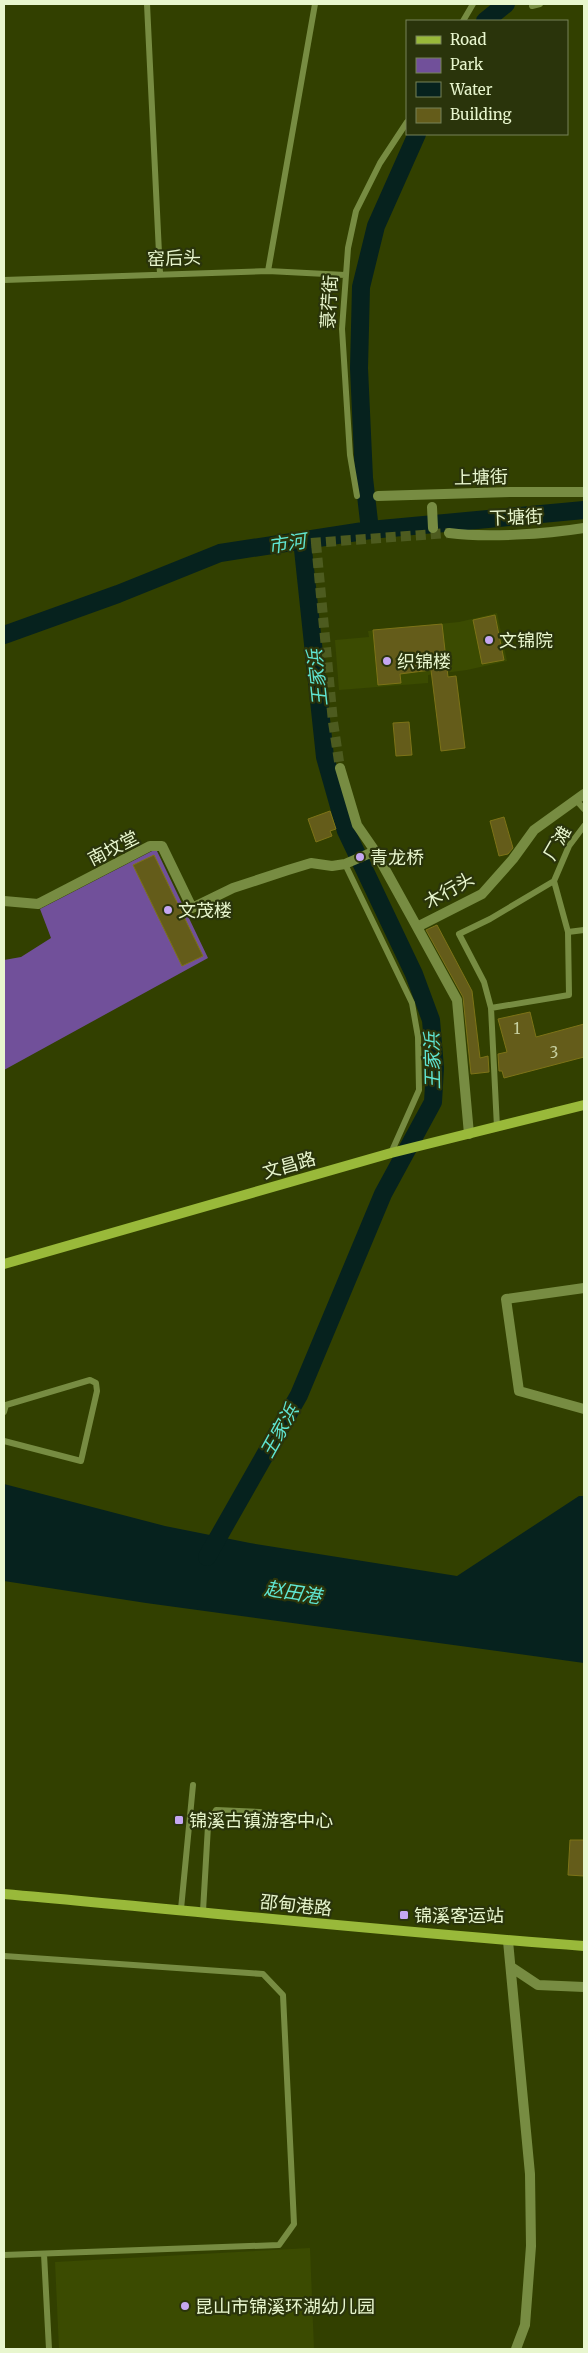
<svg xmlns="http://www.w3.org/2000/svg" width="588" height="2353" font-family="Merriweather,'Noto Sans SC',serif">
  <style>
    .built { fill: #3b4b01 }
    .green { fill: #71509a }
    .water { fill: #06221e }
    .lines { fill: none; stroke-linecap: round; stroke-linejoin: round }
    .canal { stroke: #06221e; stroke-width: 18 }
    .building { fill: #645c1a; stroke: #7d7317 }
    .street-tunnel { stroke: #4d5b1f; stroke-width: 10; stroke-dasharray: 10 5; stroke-linecap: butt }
    .lane { stroke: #778c42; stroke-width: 6 }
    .street { stroke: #778c42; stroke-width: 10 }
    .secondary { stroke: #99b93a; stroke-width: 10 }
    .poi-dot { fill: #c5a7f1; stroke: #2a340b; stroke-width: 2 }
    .labels { text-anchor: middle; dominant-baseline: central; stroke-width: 4.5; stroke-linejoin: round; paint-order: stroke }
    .number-label { font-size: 15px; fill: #c7d0a1 }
    .street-label { font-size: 18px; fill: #e8f6ce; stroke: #2a340b }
    .poi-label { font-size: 18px; fill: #e8f6ce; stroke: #2a340b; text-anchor: start }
    .water-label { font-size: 19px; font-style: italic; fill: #60e5d2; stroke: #2a340b }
  </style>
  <rect width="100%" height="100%" fill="#324000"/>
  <path class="built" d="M497,613L507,661L467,670L428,675V683L339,690L335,640L369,637L368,631L459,622Z
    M310,2248L314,2349H59L55,2262Z"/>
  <path class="green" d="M156,849L208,958L4,1070V960L21,957L51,938L40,909Z"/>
  <path class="water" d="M4,1484L165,1526L250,1543L457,1576L579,1496H584V1663L146,1603L4,1581Z"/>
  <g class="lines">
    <path class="canal" d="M485,21L506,4
      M370,530L364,478L359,368L361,287L376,226L417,134
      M4,635L118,594L220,553L370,530L584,510
      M207,1557L299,1395L383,1194L433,1102L435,1068L431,1020L414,974L346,831L325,757L302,540"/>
  </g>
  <path class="building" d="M495,615L504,660L482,664L473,620Z
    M442,624L448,677L456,676L465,748L441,751L431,670L400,674L401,683L378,685L373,630Z
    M409,722L412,755L396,756L393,723Z
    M330,811L336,829L330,831L332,836L316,842L308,819Z
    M504,817L513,848L508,854L499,856L490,821Z
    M154,855L203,956L182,966L133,865Z
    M437,925L472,991L480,1058L488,1056L489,1072L471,1074L463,997L426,930Z
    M530,1012L536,1037L584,1024V1057L504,1078L502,1071H499L498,1054L507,1052L498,1019Z
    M570,1840H584V1876L568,1875Z"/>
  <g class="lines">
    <path class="street-tunnel" d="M311,543L449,533
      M316,543L333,722L340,768"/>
    <path class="lane" d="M147,4L160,274
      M532,6L540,4
      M463,21L473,4
      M268,271L315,4
      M4,280L268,271L345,275
      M357,496L350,455L342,329L348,248L356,211L380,163L407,122
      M576,800L584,809
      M345,864L412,1003L418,1037L419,1090L391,1153
      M568,932L584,930
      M491,1008L569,995L568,932L554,881L569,846L584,826
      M497,1127L491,1008L484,982L459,934L490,919L554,881
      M4,1412L6,1405L90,1380L96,1383L97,1391L81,1461L4,1441
      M181,1909L193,1785
      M203,1911L208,1826L216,1810L260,1812
      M4,1956L263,1974L283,1995L294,2224L279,2245L4,2255
      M44,2254L49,2349"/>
    <path class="street" d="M378,496L512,492H584
      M432,507L433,528
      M449,533C487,538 546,534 584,528
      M340,768L357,825L375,851
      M4,901L38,904L150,846H162L192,908L233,888L288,870L311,863L332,866L345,864L375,851L417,927L482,894L513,859L534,830L584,794
      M417,927L457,1000L469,1134
      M584,1288L506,1299L519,1391L584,1409
      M508,1941L530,2174L531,2246L525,2325L516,2349
      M511,1967L538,1985L584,1987"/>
    <path class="secondary" d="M4,1264L391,1153L584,1105
      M4,1894C197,1911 390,1932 584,1946"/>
  </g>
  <g class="poi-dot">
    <circle cx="489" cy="640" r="5"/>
    <circle cx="387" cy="661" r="5"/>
    <circle cx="360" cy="857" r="5"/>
    <circle cx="168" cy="910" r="5"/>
    <rect x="174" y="1815" width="10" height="10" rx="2.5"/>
    <rect x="399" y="1910" width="10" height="10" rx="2.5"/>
    <circle cx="185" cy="2306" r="5"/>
  </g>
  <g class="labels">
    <g class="number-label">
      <text x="517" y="1028">1</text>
      <text x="554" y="1052">3</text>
    </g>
    <g class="street-label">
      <text transform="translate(174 258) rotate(-2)">窑后头</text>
      <text transform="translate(329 302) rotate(-87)">菉荇街</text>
      <text transform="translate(481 477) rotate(-1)">上塘街</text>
      <text transform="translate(516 517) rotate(-2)">下塘街</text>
      <text transform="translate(557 843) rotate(-60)">厂滩</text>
      <text transform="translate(113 848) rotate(-27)">南坟堂</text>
      <text transform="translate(449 890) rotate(-30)">木行头</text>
      <text transform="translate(289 1165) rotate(-16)">文昌路</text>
      <text transform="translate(296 1905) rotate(6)">邵甸港路</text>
    </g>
    <g class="poi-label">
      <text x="499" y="640">文锦院</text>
      <text x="397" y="661">织锦楼</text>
      <text x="370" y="857">青龙桥</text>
      <text x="178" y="910">文茂楼</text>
      <text x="189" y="1820">锦溪古镇游客中心</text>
      <text x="414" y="1915">锦溪客运站</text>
      <text x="195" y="2306">昆山市锦溪环湖幼儿园</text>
    </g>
    <g class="water-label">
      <text transform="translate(287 543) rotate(-9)">市河</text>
      <text transform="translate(317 678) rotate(-96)">王家浜</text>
      <text transform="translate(432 1061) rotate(-91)">王家浜</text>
      <text transform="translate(279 1431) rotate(-61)">王家浜</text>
      <text transform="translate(293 1592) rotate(9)">赵田港</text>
    </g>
  </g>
  <rect width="588" height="2353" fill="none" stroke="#e8f6ce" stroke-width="10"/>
  <rect x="406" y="20" width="162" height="115" fill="#2a340b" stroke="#768259"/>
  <rect x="416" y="36" width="25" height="8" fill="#99b93a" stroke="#768259"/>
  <text x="450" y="45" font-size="15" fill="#e8f6ce">Road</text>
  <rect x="416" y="58" width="25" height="15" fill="#71509a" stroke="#768259"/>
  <text x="450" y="70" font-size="15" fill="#e8f6ce">Park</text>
  <rect x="416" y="82" width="25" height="15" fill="#06221e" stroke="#768259"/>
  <text x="450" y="95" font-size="15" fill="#e8f6ce">Water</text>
  <rect x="416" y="108" width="25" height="15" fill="#645c1a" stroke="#768259"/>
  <text x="450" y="120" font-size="15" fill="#e8f6ce">Building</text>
</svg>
